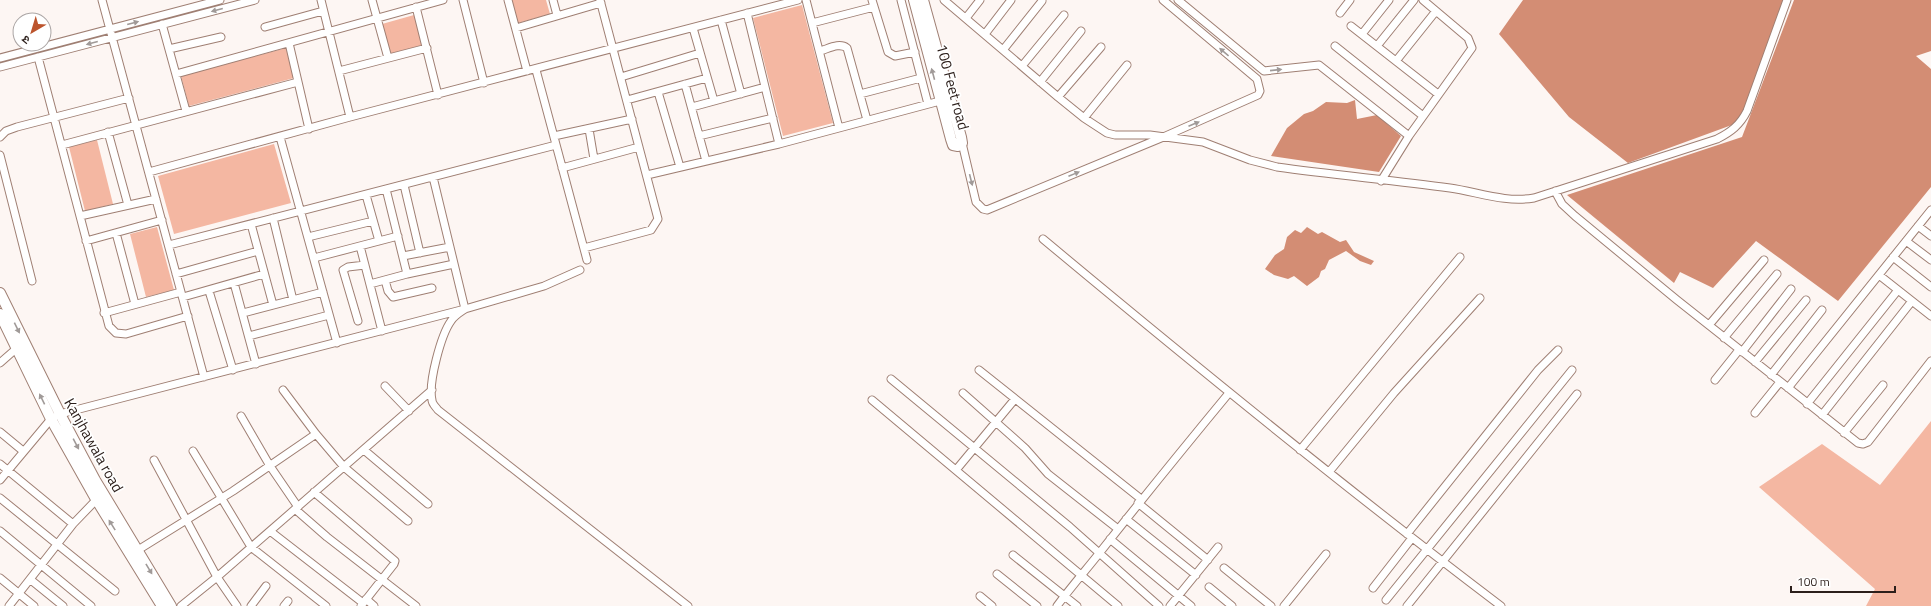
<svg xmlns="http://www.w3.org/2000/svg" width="1931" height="606" font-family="'Titillium Web','Noto Sans Devanagari',sans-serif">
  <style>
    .green { fill: #f4b7a2 }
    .water { fill: #d38d74 }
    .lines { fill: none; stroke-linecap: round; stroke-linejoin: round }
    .street-casing { stroke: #9f7f73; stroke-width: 9 }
    .secondary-casing { stroke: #9f7f73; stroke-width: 12 }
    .street { stroke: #fff; stroke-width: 7 }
    .secondary { stroke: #fff; stroke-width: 10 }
    .oneway { fill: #a09a98 }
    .labels { text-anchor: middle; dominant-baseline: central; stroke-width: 3.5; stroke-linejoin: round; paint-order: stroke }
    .street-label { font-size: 15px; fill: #2c1f1b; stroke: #fff }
  </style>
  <rect width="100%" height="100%" fill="#fdf6f3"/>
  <path class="green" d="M511,0H546L550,14L518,23Z
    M802,5L833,123L783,136L753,18Z
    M414,15L423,45L391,54L382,24Z
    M286,48L294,78L189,106L181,76Z
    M97,140L113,204L85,211L69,147Z
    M274,144L291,203L174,234L158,176Z
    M157,227L174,290L146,297L130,234Z
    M1931,421V606H1866L1875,589L1759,487L1822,444L1880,485Z"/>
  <path class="water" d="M1523,0H1786L1740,122L1628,163L1569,117L1499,34Z
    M1794,0H1931V51L1916,56L1931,69V187L1838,301L1756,241L1713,288L1680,272L1674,283L1567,195L1742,137Z
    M1355,100L1357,119L1377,115L1401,136L1379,172L1271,156L1287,128L1304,114L1313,111L1326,102L1347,103Z
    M1307,227L1318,234L1322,232L1340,242L1346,240L1354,252L1374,261L1371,265L1360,261L1346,251L1329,260L1325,269L1321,271L1319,277L1307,286L1294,276L1288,279L1274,275L1265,269L1275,255L1284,249L1287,237L1295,230L1301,233Z"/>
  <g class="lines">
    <defs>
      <path id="street" d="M102,0L204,377
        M321,0L350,117
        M372,0L388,58
        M463,0L484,83
        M508,0L527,71
        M553,0L557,15
        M806,0L839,128
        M872,0L888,52L895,56L915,52
        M901,0L928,104
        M944,0L1058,97L1084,118L1107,133L1115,135H1150L1203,142L1250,160L1277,167C1334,175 1392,180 1450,188C1478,192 1505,203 1534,198L1717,139C1731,132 1740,125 1747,111L1787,0
        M1178,0L1264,71L1319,65L1409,136
        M416,7L438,95
        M747,13L779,144
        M1340,13L1350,0
        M966,18L980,0
        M721,20L741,94
        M812,23L874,7
        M162,24L186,111
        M1351,26L1438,94
        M265,27L323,11
        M516,28L601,3
        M693,28L714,101
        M985,34L1011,0
        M1362,34L1389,0
        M289,43L309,129
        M1335,46L1423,116
        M1377,46L1414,0
        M169,49L221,37
        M1003,50L1042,1
        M820,51C828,49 839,42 847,48L867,120
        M38,57L109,326L116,333L126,334L188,316
        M0,58L220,0
        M1396,61L1436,11
        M1022,66L1064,15
        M0,67L255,0
        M536,70L587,260
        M339,71L427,48
        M176,74L443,0
        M621,77L700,53
        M1040,82L1081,31
        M685,84L706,161
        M658,92L680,167
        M860,94L921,78
        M1058,97L1101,47
        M627,100L707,78
        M692,107L765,87
        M1084,118L1127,65
        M589,129L594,159
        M108,132L128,205
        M554,136L632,119
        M699,136L773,118
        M0,137L6,131L17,127L129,98
        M280,137L337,343
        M962,143L976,202L983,209L987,210L1161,138L1258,95L1260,91L1257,79L1163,0
        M62,145L298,82
        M0,155L32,281
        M562,168L639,147
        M149,172L350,117L798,0
        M647,175L779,144L940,101
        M1381,181L1409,136L1472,48L1468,38L1423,0
        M404,185L420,253
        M386,189L407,274
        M1555,191L1562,204L1575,216L1677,300L1858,443L1863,444L1868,442L1931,361
        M366,195L379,241
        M80,216L156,199
        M273,218L293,300
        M251,224L273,305
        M1918,226L1931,236
        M116,233L135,304
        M308,237L373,221
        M1043,239C1193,364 1345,488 1501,606
        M86,241L162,220
        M1906,241L1931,260
        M169,245L556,145
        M360,246L382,331
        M584,248L651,230L658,219L600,0
        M403,256L450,247
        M1893,257L1931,287
        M314,258L398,236
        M580,270L544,286L465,309C459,313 454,316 451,321C441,335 428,383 432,400C432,404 436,407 438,410L688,606
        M176,274L258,251
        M1879,275L1931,316
        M385,280L388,291L393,297L432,288
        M234,283L256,364
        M370,284L407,274L454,264
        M209,291L233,370
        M183,297L264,274
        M104,313L181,292
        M243,313L323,292
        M358,321L343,270L348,267L365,265
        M1709,325L1764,260
        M249,336L329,315
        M1724,338L1777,274
        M1742,352L1791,289
        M1755,362L1806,300
        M0,363L17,348
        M979,370L1141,499
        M1771,375L1822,310
        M891,379L1070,527L1159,606
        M1715,380L1739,350
        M385,386L409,411
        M1788,388L1931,210
        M283,390L316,434L344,467L408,521
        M963,393L1025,448L1048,474L1118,529
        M872,400L1118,606
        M1807,404L1898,290
        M1755,413L1780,382
        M1822,415L1912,301
        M241,416L270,466L298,507
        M0,432L23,451
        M1844,433L1883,385
        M364,450L428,504
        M1300,450L1460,257
        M193,451L251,547L326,606
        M154,460L217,577L237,606
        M0,464L73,524
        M956,470L1015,399
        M1329,472L1394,393L1480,298
        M0,480L51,419L60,414L465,309L433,177
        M314,492L395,561L394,564L361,606
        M0,498L115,591
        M1138,503L1208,560
        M295,509L327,537L416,606
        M1126,519L1196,575
        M0,531L91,606
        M270,531L363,603
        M1407,534L1538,370L1558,350
        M1110,539L1191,606
        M138,550L233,491L316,434
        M1013,555L1077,606
        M1224,568L1271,606
        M997,574L1037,606
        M0,578L34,606
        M31,580L63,606
        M1209,587L1232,606
        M1373,588L1412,538
        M980,596L992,606
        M366,599L374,606
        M1386,600L1572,370
        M9,606L73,524L99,497
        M181,606L217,577L432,390
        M251,606L266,586
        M284,606L288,601
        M1057,606C1071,587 1086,570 1101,551C1143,498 1186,445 1229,393
        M1170,606L1218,547
        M1284,606L1326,554
        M1407,606L1577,394"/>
      <path id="secondary" d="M914,0L951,139L953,145L958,146L962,143L961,137L923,0
        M0,293L60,414L95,480L171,606
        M0,314L51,419L96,499L162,606"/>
    </defs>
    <use href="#street" class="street-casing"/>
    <use href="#secondary" class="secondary-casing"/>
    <use href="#street" class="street"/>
    <use href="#secondary" class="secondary"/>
  </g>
  <defs><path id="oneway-solid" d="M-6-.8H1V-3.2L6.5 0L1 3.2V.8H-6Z"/></defs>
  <g class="oneway">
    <use href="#oneway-solid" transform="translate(217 10) rotate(165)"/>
    <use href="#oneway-solid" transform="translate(133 23) rotate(-15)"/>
    <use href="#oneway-solid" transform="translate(92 43) rotate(165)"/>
    <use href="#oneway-solid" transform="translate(1224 52) rotate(-140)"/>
    <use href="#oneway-solid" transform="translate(1276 70) rotate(-6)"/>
    <use href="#oneway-solid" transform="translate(933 74) rotate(-105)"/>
    <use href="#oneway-solid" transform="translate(1194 124) rotate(-23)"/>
    <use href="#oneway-solid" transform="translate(1074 174) rotate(-22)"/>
    <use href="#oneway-solid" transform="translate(971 180) rotate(76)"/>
    <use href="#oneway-solid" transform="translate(17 328) rotate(64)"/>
    <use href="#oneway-solid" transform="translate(42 399) rotate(-116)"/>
    <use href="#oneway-solid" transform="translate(76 444) rotate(62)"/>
    <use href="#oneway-solid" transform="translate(112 525) rotate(-122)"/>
    <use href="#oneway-solid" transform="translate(149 569) rotate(59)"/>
  </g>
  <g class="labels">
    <g class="street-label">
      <text transform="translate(953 87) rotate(75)">100 Feet road</text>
      <text transform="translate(94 445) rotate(61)">Kanjhawala road</text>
    </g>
  </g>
  <g transform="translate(32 32) rotate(218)"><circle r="19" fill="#ffffff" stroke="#aba5a4"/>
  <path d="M0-3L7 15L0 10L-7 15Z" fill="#bc542d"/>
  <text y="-6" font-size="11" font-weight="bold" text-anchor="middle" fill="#2c1f1b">उ</text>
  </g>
  <path d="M1791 586v6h104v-6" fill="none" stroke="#2c1f1b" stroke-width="2"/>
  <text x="1797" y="586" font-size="12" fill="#2c1f1b" stroke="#ffffff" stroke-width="3" paint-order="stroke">100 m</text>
</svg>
